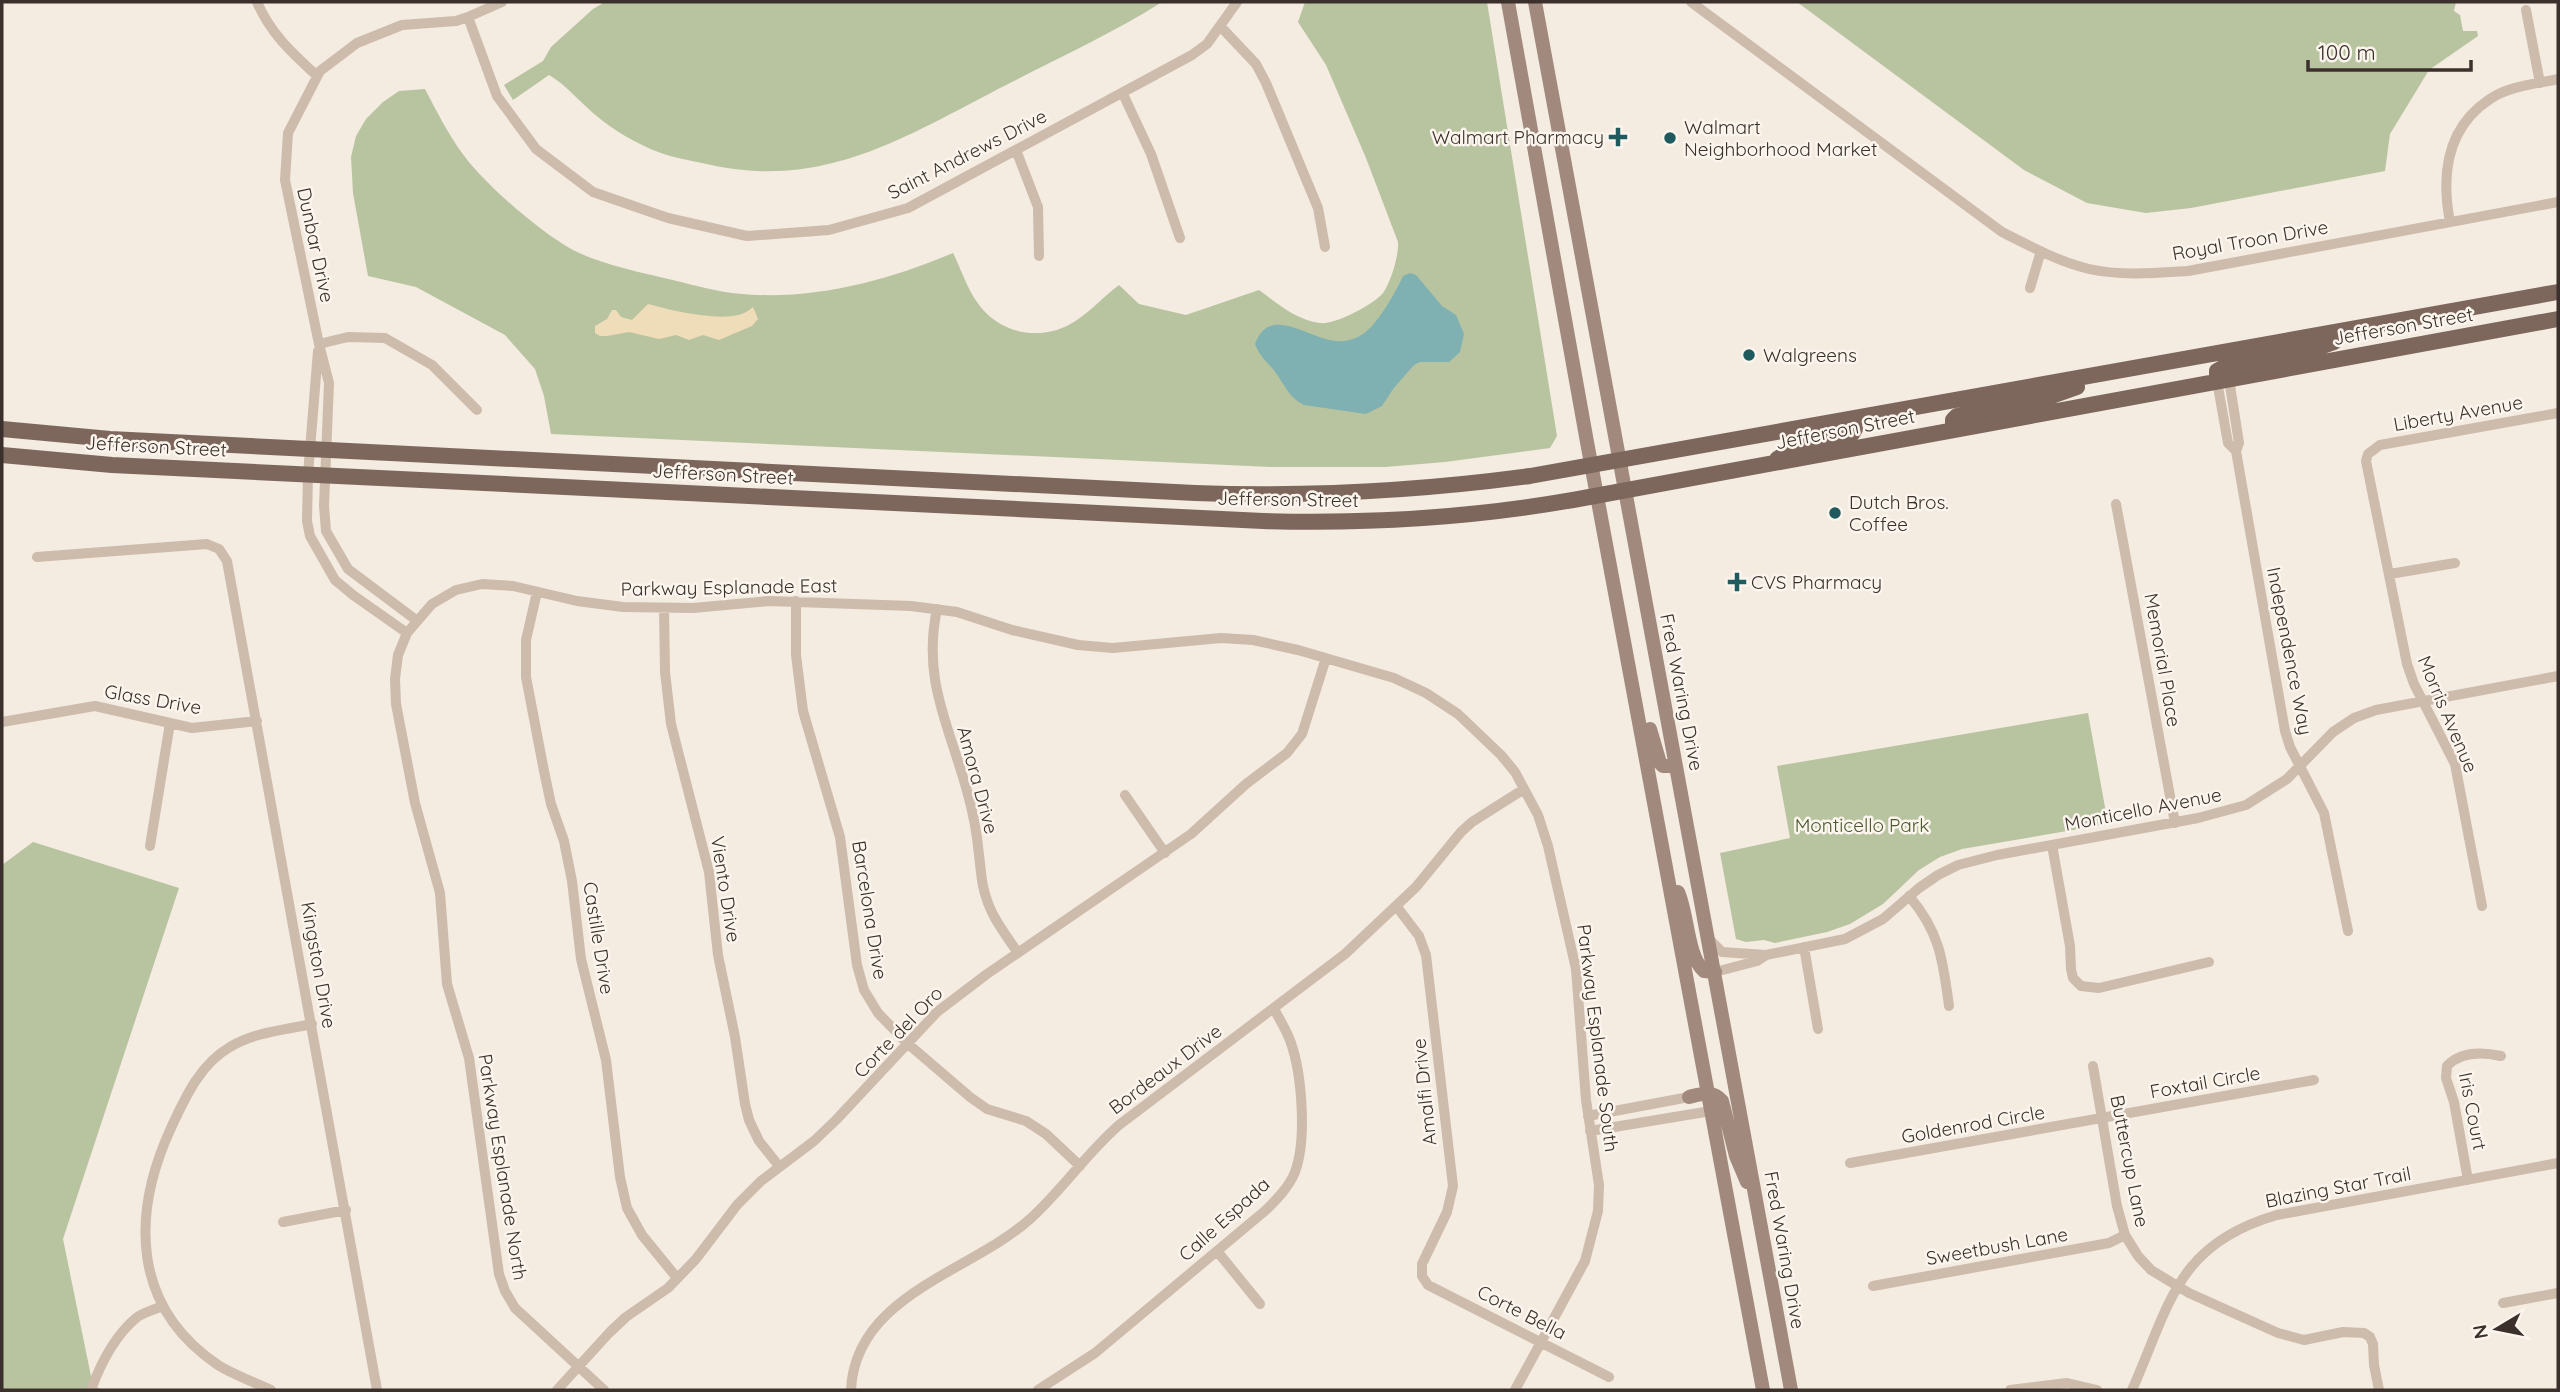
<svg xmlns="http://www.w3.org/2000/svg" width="2560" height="1392" font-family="Quicksand,sans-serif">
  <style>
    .green { fill: #b8c4a0 }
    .sand { fill: #efdcb8 }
    .water { fill: #7fb0b2 }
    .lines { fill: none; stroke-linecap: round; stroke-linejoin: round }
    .minor { stroke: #cdbbac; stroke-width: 10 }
    .secondary { stroke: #a18a7d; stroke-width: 14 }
    .primary { stroke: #7d675c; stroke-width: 16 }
    .poi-dot { fill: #1f5a5e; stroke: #fbf5ee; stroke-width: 2.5 }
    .labels { text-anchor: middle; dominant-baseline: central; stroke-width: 5; stroke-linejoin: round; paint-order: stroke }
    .poi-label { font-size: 19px; fill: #3b302b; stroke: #fbf5ee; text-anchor: start }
    .street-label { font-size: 19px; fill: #3b302b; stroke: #fbf5ee }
    .park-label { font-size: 19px; fill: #4a5a2e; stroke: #fbf5ee }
  </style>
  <rect width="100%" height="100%" fill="#f4ebe1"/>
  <path class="green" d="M605,2H1162C1115,32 1062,56 1012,82C907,135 825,193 702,163C689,160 674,158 661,153C636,144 613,130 593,113C578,100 566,85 549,75L513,100L504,85L543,61L551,47L593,9Z
    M1305,2H1487L1557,436L1550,448L1445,462L1385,467H1271L551,434L544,396L535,369L505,335L416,287L368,276L353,193L351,157L356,136L366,119L383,102L399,91L425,89C437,112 449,136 465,157C487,186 541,233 573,250C598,263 638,272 664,278C687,283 709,290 732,293C807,302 885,282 953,253C961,269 967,288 977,302C999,335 1044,343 1077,320C1092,310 1104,296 1119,285L1139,304L1186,315L1259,290C1278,304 1296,320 1320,323C1335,325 1373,305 1383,293C1391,282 1399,255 1398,242L1366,158L1326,65L1298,22Z
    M1797,2H2456L2454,11L2460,15L2463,31H2477L2478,36L2429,70L2390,134L2385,171L2191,208L2146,213L2087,203L2024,170Z
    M2088,713L2108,824L1962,849L1940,857L1919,870L1883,904L1850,924L1827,932L1775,943L1764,940L1746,942L1736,939L1720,853L1790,838L1777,766Z
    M33,842L179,888L63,1239L93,1386L103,1390H2V865Z"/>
  <path class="sand" d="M648,304C669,310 723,323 744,313C747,312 750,309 753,307L758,319L752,326L719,340L703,335L689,340L676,335L659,339L629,332L607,336H600L595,333V326L607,319L612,310H616L621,317L632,320Z"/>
  <path class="water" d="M1410,273L1416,275L1442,306L1456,315L1464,334L1460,352L1449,362H1420L1414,365L1393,389L1382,406L1366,414L1304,405C1290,398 1286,388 1278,376C1270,363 1262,361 1255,344C1270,303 1310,340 1337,341C1345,342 1356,339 1363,334C1377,325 1396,292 1403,276Z"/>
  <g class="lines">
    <path class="minor" d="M257,2C270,33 292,53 316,75
      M1691,2L2002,232C2030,246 2059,262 2089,269C2121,276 2155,273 2188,271L2558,202
      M2526,10L2540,83
      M468,17L497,96L536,149L593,192L668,218L747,236L829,230L908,208L1192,55L1207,44L1237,2
      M1221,27L1256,64L1266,83L1318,208L1325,247
      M1123,94L1151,154L1180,238
      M1016,150L1038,207L1039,256
      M2450,222C2441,175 2446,128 2490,99C2509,86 2536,84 2558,79
      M2030,288L2041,251
      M319,344L348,337L385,338L432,365L477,410
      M318,351L308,474L307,521L310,536L335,580L353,595L407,633
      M2229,379L2239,443L2236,451L2285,731L2290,747L2324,813L2348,931
      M2217,381L2228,443L2236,451
      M2116,504L2175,823
      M37,557L207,544L219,549L227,561L377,1390
      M2390,574L2455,563
      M537,592L526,640V677L544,771L551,804L564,841L572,881L581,959L606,1060L620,1177L627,1208L642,1235L677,1278
      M796,601V655L803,711L840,837L857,965L864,990L878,1013L907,1043L970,1097L987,1109L1026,1121L1046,1134L1080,1166
      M664,609L665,672L671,724L709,872L718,955L735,1037L745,1104L749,1120L759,1141L779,1166
      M937,609C922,680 949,725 967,791C973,812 977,833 979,855C981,869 981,884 986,897C992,918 1006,935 1018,953
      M416,620L348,569L326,531L324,506L329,383L319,344L285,180L288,133L320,71L357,43L402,25L456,21L468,17L502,2
      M2,722L95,706L192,728L257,721
      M1125,795L1165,853
      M2052,845L2070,946L2071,969L2073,978L2081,986L2099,988L2209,962
      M150,846L170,723
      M1909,896C1940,932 1943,961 1949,1006
      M2482,906L2455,764L2414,684L2407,664L2366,461L2368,454L2380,445L2558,413
      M1397,907L1419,936L1426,955L1453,1186L1447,1212L1422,1264V1276L1428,1285L1609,1377
      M1709,939L1722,952L1766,955L1845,939L1883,919L1919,888L1938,875L1958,865L1997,855L2198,818L2246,805L2287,779L2333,732L2354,718L2376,710L2558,676
      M1804,947L1818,1029
      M1715,972L1757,961L1766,955
      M2093,1066L2117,1206L2125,1235L2138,1256L2151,1270L2189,1293L2278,1333L2304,1340L2343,1332L2364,1333L2370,1337L2373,1344L2374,1365L2379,1390
      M1588,1116L1689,1097
      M1590,1131L1711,1111
      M1850,1163L2314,1080
      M2468,1180L2454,1102L2446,1078L2447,1066C2461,1051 2482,1052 2501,1056
      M283,1222L346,1210
      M1217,1251L1260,1304
      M1873,1286L2109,1243L2125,1235
      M2503,1303L2558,1293
      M91,1390C100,1365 115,1336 136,1318C142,1313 154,1310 162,1306
      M271,1390C254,1382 234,1375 218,1365C132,1307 131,1215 171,1128C185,1098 200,1064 230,1047C254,1032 285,1030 312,1024
      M557,1390L609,1333L626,1317L668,1288L696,1259L737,1205L761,1181L814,1141L836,1120L937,1012L987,974L1191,834L1246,784L1287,753L1302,734L1326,658
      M604,1390L515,1308L505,1291L499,1274L469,1058L447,984L440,893L415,803L396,704L395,679L398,655L407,633L432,604L456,590L482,584L513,586L577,601L623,607L693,608L769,601L911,606L957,612L1012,630L1078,645L1113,648L1221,638L1253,640L1298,650L1394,678L1426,693L1458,714L1501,755L1515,772L1538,815L1548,846L1576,969L1586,1100L1599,1185L1598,1211L1585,1261L1515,1390
      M851,1390C855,1295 971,1272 1030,1219C1062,1190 1086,1154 1119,1125L1345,954L1416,887L1461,832L1472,822L1524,789
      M1038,1390L1095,1353L1266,1210C1277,1199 1289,1187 1295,1172C1307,1140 1302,1075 1291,1043C1287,1031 1280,1020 1274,1009
      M2010,1390L2067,1383L2097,1390
      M2132,1390C2170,1305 2176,1244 2277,1215L2558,1163"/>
    <path class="secondary" d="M1508,2L1587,442L1763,1390
      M1535,2L1791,1390
      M1650,729L1660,763L1663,766H1676
      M1678,892C1688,914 1687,956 1704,971L1715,972
      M1689,1097C1701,1094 1713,1090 1722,1101L1736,1156L1747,1182"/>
    <path class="primary" d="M2217,381V371L2226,366L2309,351L2334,342
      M2,429L110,439L1195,493C1308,497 1418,491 1530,476L2558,292
      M1953,430V420L1957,416L2046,398L2077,387
      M2,455L112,465L1263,521C1368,524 1470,518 1573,500L2558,319
      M1777,459L1800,445L1852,434L1855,429L1852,419"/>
  </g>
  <g class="poi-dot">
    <path d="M1614.5 126.5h7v7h7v7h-7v7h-7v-7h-7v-7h7z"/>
    <circle cx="1670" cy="138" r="7"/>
    <circle cx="1749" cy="355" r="7"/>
    <circle cx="1835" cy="513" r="7"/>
    <path d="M1733.5 571.5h7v7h7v7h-7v7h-7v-7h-7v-7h7z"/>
  </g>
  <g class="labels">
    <g class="poi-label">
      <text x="1684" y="127">Walmart<tspan x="1684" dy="22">Neighborhood Market</tspan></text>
      <text x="1604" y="137" text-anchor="end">Walmart Pharmacy</text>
      <text x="1763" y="355">Walgreens</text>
      <text x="1849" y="502">Dutch Bros.<tspan x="1849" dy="22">Coffee</tspan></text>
      <text x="1751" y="582">CVS Pharmacy</text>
    </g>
    <g class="street-label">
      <text transform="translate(967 154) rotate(-27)">Saint Andrews Drive</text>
      <text transform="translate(2250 240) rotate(-10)">Royal Troon Drive</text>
      <text transform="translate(316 245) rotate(78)">Dunbar Drive</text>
      <text transform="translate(2403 326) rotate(-10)">Jefferson Street</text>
      <text transform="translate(2458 413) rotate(-10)">Liberty Avenue</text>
      <text transform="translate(1845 429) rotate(-11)">Jefferson Street</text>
      <text transform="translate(156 446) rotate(3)">Jefferson Street</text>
      <text transform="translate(723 474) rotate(3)">Jefferson Street</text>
      <text transform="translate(1288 499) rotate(1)">Jefferson Street</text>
      <text transform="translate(729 587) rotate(-1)">Parkway Esplanade East</text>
      <text transform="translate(2290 651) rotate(79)">Independence Way</text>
      <text transform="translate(2163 660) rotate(80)">Memorial Place</text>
      <text transform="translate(1682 692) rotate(79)">Fred Waring Drive</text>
      <text transform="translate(153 699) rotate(10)">Glass Drive</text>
      <text transform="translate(2448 714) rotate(67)">Morris Avenue</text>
      <text transform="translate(978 780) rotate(75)">Amora Drive</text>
      <text transform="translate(2143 809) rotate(-11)">Monticello Avenue</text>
      <text transform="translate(726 889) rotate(81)">Viento Drive</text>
      <text transform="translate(870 910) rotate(81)">Barcelona Drive</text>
      <text transform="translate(599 938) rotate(81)">Castille Drive</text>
      <text transform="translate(319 965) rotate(80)">Kingston Drive</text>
      <text transform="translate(898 1032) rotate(-46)">Corte del Oro</text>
      <text transform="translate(1598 1038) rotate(83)">Parkway Esplanade South</text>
      <text transform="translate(1165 1069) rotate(-37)">Bordeaux Drive</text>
      <text transform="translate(2205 1082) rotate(-10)">Foxtail Circle</text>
      <text transform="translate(1424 1092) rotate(-96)">Amalfi Drive</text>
      <text transform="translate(2473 1111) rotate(79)">Iris Court</text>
      <text transform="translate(1973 1124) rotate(-10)">Goldenrod Circle</text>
      <text transform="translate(2130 1161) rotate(79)">Buttercup Lane</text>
      <text transform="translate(503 1167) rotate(81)">Parkway Esplanade North</text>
      <text transform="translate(2338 1187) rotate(-11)">Blazing Star Trail</text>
      <text transform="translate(1224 1219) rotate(-42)">Calle Espada</text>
      <text transform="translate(1997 1246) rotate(-10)">Sweetbush Lane</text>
      <text transform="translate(1785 1250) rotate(80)">Fred Waring Drive</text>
      <text transform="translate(1522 1312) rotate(27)">Corte Bella</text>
    </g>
    <g class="park-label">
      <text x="1862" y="825">Monticello Park</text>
    </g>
  </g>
  <rect width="2560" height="1392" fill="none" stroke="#3b302b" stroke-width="7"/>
  <g transform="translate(2497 1329) rotate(260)" stroke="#fbf5ee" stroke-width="5" paint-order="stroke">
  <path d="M0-5L12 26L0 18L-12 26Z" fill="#3b302b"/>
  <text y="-10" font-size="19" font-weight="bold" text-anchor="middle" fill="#3b302b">N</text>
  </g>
  <path d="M2308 60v10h163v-10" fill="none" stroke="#3b302b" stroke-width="3.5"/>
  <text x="2318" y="60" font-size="21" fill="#3b302b" stroke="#fbf5ee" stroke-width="5" paint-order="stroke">100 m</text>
</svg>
